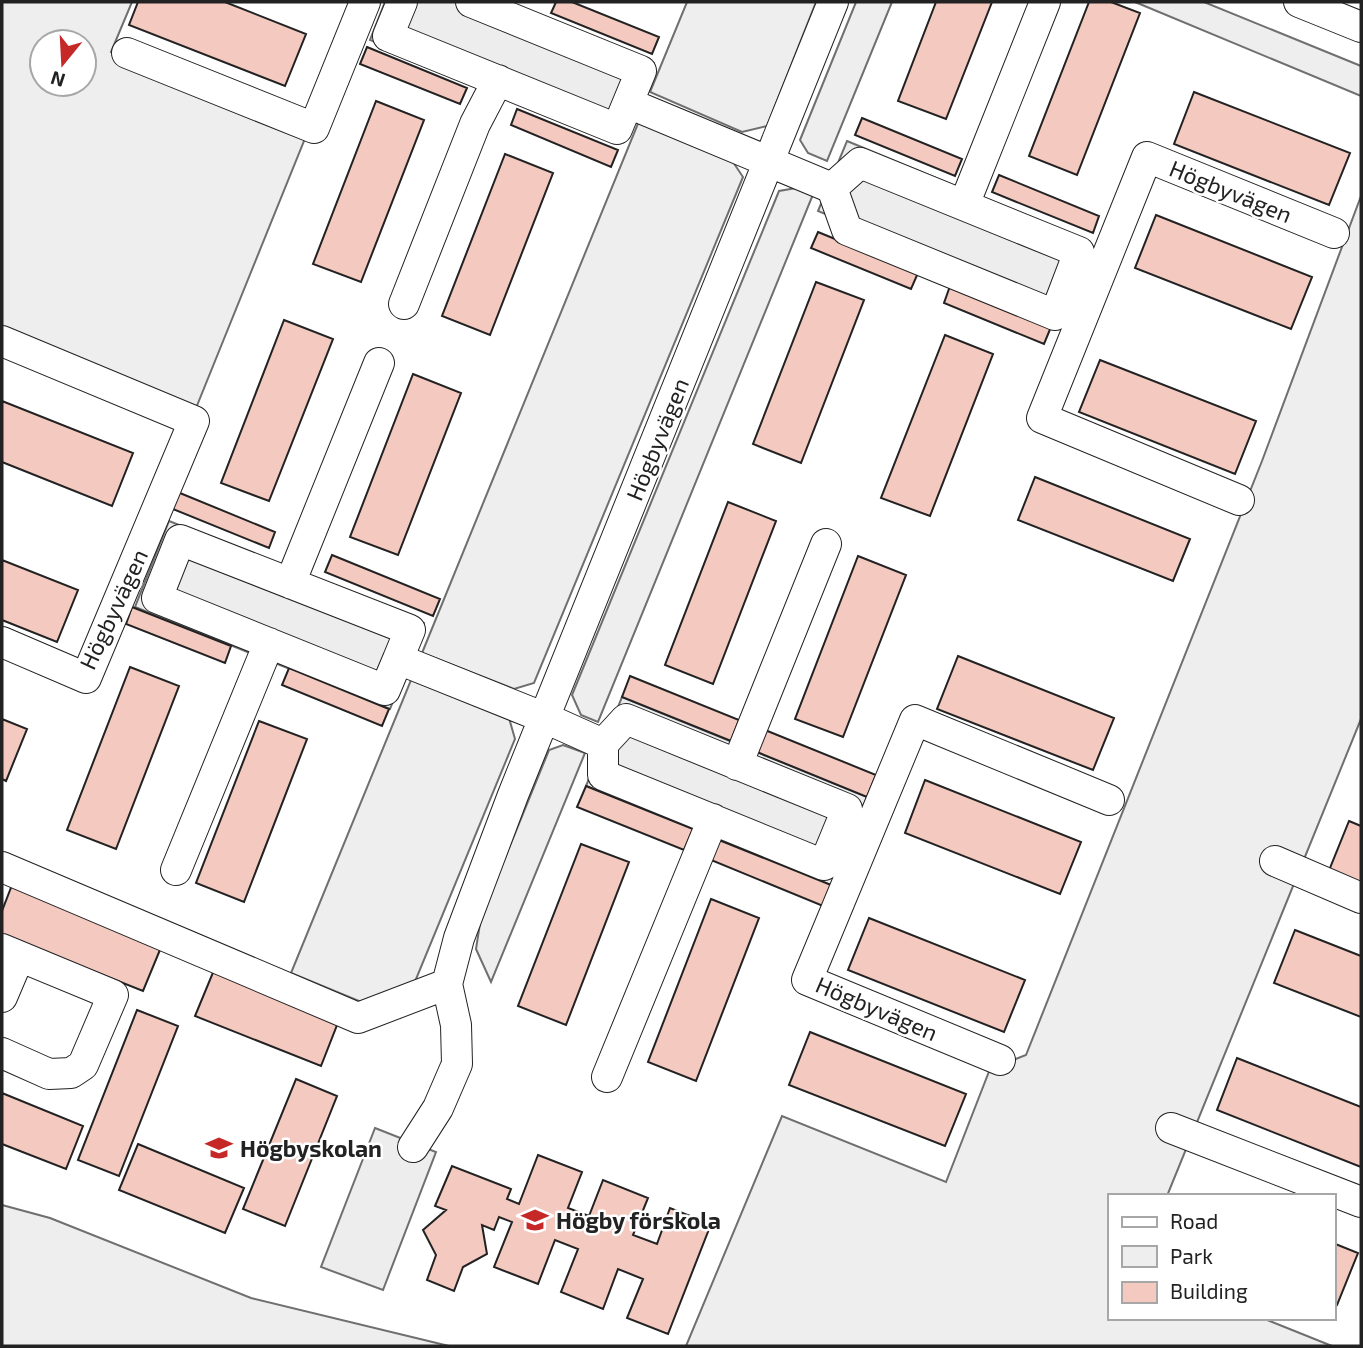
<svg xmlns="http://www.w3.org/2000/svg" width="1363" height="1348" font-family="'Exo 2',sans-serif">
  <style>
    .green { fill: #eee; stroke: #6f6f6f; stroke-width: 2; fill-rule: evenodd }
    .parking { fill: #ededed; stroke: #6f6f6f; stroke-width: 2 }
    .building { fill: #f3c9c0; stroke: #222; stroke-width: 2 }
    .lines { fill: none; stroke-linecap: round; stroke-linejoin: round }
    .minor-casing { stroke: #222; stroke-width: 32 }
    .minor { stroke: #fff; stroke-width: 30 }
    .labels { text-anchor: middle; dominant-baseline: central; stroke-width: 5; stroke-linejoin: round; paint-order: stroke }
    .street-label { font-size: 23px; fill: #222; stroke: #fff }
    .poi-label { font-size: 23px; font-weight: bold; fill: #222; stroke: #fff; text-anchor: start }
  </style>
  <rect width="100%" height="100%" fill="#fff"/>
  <path class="green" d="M2,2H132L111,52L308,131L194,413L2,333ZM42,42H84V84H42Z
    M687,2H816L767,126L742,132L650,92Z
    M856,2H892L827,161L808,153L800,140Z
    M1135,2H1204L1361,66V96Z
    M639,121L729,156L743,177L534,683L514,689L422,653Z
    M802,187L814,192L598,722L581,715L572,695L779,191Z
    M1361,196V719L1167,1196H1109V1318H1262L1332,1346H686L782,1116L946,1182L990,1069L1026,1055L1262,461Z
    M411,680L509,718L515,739L400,1018L291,973Z
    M563,745L585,753L491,982L476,949L481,917L549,750Z
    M2,1205L50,1218L251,1298L449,1346H2Z"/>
  <path class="parking" d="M385,2H506L654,63L623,141L370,40Z
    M847,141L1088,241L1059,311L818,211Z
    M169,521L424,623L390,709L135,607Z
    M622,697L867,797L831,885L586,786Z
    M375,1128L436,1152L383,1290L321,1267Z"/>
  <path class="building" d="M138,2H225L306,34L285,86L129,25Z
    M556,2H572L659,37L652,54L551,13Z
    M936,2H992L946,119L898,101Z
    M1089,2H1111L1140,13L1077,175L1029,156Z
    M367,47L467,88L460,104L360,64Z
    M1194,92L1350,153L1329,205L1174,144Z
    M376,101L424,120L361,282L313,264Z
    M517,109L618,150L611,167L511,125Z
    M862,118L962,159L955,176L855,135Z
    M505,154L553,173L490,335L442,316Z
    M999,175L1099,216L1093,233L992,192Z
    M1156,215L1312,277L1291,329L1135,268Z
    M818,232L918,273L911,289L811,248Z
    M816,282L864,300L801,463L753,444Z
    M950,286L1051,327L1044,344L944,303Z
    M284,320L333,339L269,501L221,483Z
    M945,335L993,354L930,516L881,498Z
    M1100,360L1256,421L1235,474L1079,412Z
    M413,374L461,393L398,555L350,537Z
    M2,401L133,453L112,506L2,462Z
    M1035,477L1190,539L1173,581L1018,520Z
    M175,491L275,532L269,548L168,507Z
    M728,502L776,521L713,684L665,665Z
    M332,555L440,599L433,616L325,572Z
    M858,556L906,575L843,737L795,719Z
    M2,560L78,590L57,642L2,620Z
    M132,607L231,646L225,663L126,624Z
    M958,656L1114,718L1093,770L937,709Z
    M130,667L179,686L116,849L67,830Z
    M289,668L389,709L382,726L282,685Z
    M630,676L739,720L731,741L622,697Z
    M2,719L27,729L6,781L2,779Z
    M259,721L307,739L244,902L196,883Z
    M765,730L876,775L867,797L757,752Z
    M925,780L1081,842L1060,894L905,833Z
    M586,786L693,829L684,850L577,807Z
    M1349,821L1361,826V886L1328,873Z
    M719,840L831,885L823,906L711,860Z
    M581,844L629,862L566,1025L518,1006Z
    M12,885L162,945L143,991L2,935V911Z
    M711,899L759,918L696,1081L648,1062Z
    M869,918L1025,980L1004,1032L848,970Z
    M1295,930L1361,956V1017L1274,983Z
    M214,970L339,1020L321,1066L195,1016Z
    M137,1010L178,1026L119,1176L78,1160Z
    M810,1032L966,1094L945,1146L789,1085Z
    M1237,1058L1361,1107V1167L1217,1110Z
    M296,1079L337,1096L285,1226L243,1209Z
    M2,1093L83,1126L66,1169L2,1144Z
    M138,1144L244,1188L225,1233L119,1190Z
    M538,1155L582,1172L568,1208L589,1216L603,1180L648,1198L633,1235L657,1244L670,1208L711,1224L668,1334L627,1318L643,1279L618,1269L603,1309L561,1292L578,1249L555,1240L538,1284L494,1267L512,1222L499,1217L494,1230L482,1225L487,1254L463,1267L454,1291L427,1280L436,1255L423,1230L446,1210L435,1206L452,1166L511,1189L507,1199L519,1204Z
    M1333,1243L1358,1253L1337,1305L1333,1304Z"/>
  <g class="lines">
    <defs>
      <path id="minor" d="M402,2L388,36L617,129L641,71L471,2
        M1299,2L1361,27
        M127,53L314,128L365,2
        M628,103L832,188L847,230L1055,315L1079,252L860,163L832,188
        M964,205L1045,2
        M404,304L475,124L498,80
        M2,341L194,421L86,678L2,642
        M1239,500L1042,418L1147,157L1334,233
        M292,584L295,571L379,363
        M398,659L410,630L180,540L157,598L385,690L398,659L545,718L603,744V775L824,865L847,809L626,719L603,744
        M737,765L826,544
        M1275,861L1361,898
        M2,867L358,1018L447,984
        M176,870L269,643
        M2,949L113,995L83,1065L71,1073L49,1074L2,1053
        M2,997L19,957
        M1000,1060L807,980L915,720L1109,800
        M607,1077L713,819
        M1171,1128L1361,1202
        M413,1147L438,1108L457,1064L456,1025L447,984L459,938L513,795L833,2"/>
    </defs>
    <use href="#minor" class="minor-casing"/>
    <use href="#minor" class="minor"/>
  </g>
  <defs>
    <symbol id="school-bare" viewBox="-9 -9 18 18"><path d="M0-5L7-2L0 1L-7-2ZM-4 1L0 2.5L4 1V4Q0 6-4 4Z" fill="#c62828" stroke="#fff" stroke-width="2.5" paint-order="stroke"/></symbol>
  </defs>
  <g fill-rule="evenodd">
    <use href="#school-bare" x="200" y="1129" width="38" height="38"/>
    <use href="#school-bare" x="516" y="1201" width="38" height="38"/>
  </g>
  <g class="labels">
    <g class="street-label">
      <text transform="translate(1231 191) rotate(22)">Högbyvägen</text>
      <text transform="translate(657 439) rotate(-68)">Högbyvägen</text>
      <text transform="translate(113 609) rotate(-65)">Högbyvägen</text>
      <text transform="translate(877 1008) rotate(23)">Högbyvägen</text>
    </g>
    <g class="poi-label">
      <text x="240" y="1148">Högbyskolan</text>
      <text x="556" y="1220">Högby förskola</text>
    </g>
  </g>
  <rect width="1363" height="1348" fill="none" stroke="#222222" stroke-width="7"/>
  <rect x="1108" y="1194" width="228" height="126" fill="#ffffff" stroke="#a7a7a7" stroke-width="2"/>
  <rect x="1122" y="1217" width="35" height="10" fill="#ffffff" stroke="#a7a7a7" stroke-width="2"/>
  <text x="1170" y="1229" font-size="21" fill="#222222">Road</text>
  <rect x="1122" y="1246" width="35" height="21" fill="#eeeeee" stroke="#a7a7a7" stroke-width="2"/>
  <text x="1170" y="1264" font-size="21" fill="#222222">Park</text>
  <rect x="1122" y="1282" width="35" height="21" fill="#f3c9c0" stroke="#a7a7a7" stroke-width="2"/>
  <text x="1170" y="1299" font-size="21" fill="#222222">Building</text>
  <g transform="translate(63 63) rotate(198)"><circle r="33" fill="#ffffff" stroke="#a7a7a7" stroke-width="2"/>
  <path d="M0-5L12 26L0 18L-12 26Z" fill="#c62828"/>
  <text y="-10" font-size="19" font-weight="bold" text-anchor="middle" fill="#222222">N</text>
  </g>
</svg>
